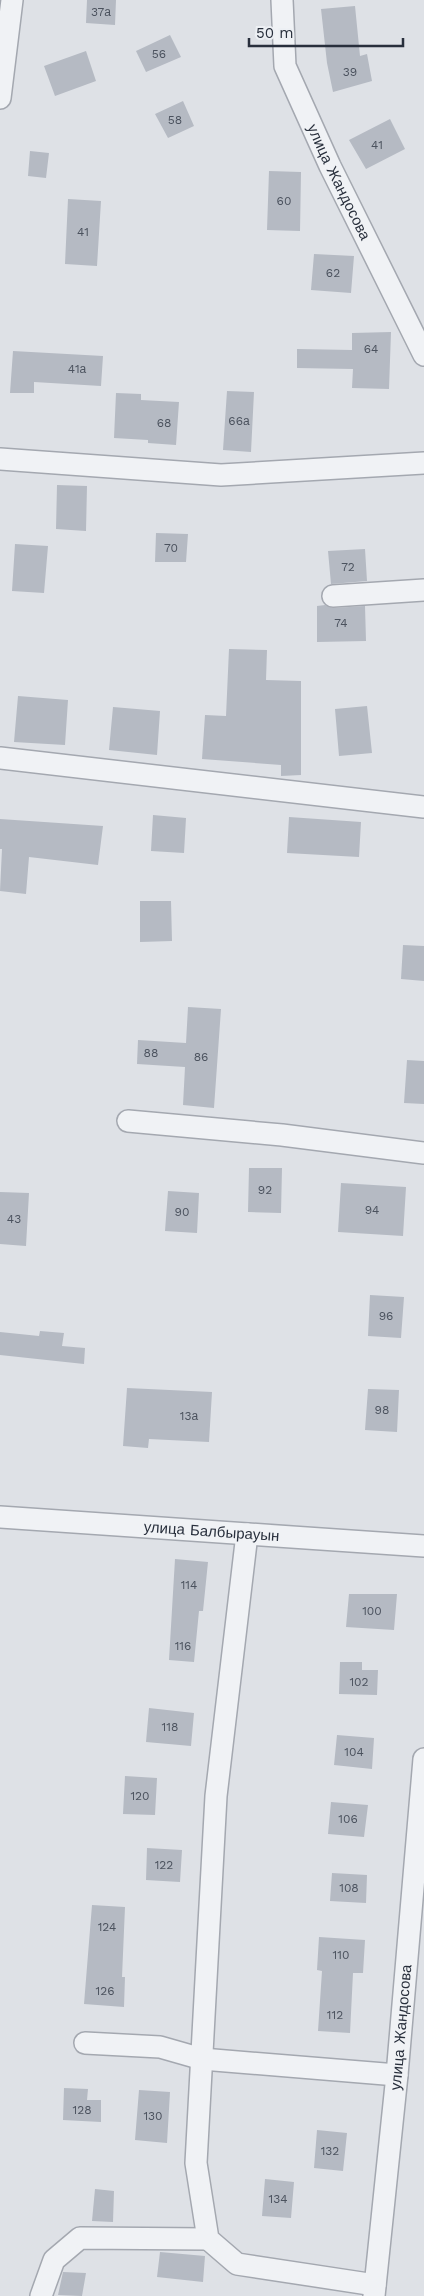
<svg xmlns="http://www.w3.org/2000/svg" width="424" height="2296" font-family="'Work Sans',sans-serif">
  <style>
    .building { fill: #b5bac3 }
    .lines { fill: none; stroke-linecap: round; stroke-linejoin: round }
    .minor-casing { stroke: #a4a8b0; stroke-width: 24 }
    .minor { stroke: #f0f2f5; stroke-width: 21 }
    .labels { text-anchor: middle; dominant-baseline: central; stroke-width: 4; stroke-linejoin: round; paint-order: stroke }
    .number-label { font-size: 12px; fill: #4b525e }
    .street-label { font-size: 15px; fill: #282f3c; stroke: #edf0f4 }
  </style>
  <rect width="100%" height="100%" fill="#dee1e6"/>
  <path class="building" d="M87,0H116L115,25L86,23Z
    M355,6L360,56L367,54L372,81L333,92L327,63L321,9Z
    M170,35L181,57L146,72L136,51Z
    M86,51L96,81L55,96L44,66Z
    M183,101L194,126L168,138L155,114Z
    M390,119L405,149L366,169L349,140Z
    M30,151L49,153L46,178L28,176Z
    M269,171L301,172L300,231L267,230Z
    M68,199L101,201L97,266L65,264Z
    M314,254L354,256L351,293L311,290Z
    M391,332L389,389L352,388L353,369L297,368V349L352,350V333Z
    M13,351L103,356L101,386L34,382V393H10Z
    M227,391L254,392L251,452L223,450Z
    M116,393L141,394V400L179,402L176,445L148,443V440L114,438Z
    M57,485L87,486L86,531L56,529Z
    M156,533L188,534L186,562H155Z
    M15,544L48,546L44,593L12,591Z
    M365,549L367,581L331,584L328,551Z
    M325,605L334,608L365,606L366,641L317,642V606Z
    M229,649L267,650L266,680L301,681V775L281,776V765L202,759L205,715L226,716Z
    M18,696L68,700L65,745L14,742Z
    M367,706L372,753L339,756L335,709Z
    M113,707L160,711L157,755L109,750Z
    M153,815L186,818L184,853L151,851Z
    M289,817L361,822L359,857L287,853Z
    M0,819L103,826L98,865L29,857L26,894L0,891L2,849H0Z
    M140,901H171L172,941L140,942Z
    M403,945L424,946V981L401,979Z
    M188,1007L221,1009L214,1108L183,1105L185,1067L137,1064L138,1040L186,1043Z
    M407,1060L424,1061V1104L404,1103Z
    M249,1168H282L281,1213L248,1212Z
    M341,1183L406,1187L403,1236L338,1232Z
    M168,1191L199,1193L197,1233L165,1231Z
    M0,1192L29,1193L26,1246L0,1244Z
    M370,1295L404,1297L401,1338L368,1336Z
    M40,1331L64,1333L62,1346L85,1348L84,1364L0,1355V1332L39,1336Z
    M127,1388L212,1392L209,1442L149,1439L148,1448L123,1446Z
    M368,1389L399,1390L397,1432L365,1430Z
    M175,1559L208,1562L203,1611H199L194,1662L169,1660Z
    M349,1594H397L394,1630L346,1627Z
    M340,1662H362V1670H378L377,1695L339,1694Z
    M149,1708L194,1713L191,1746L146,1742Z
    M337,1735L374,1738L372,1769L334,1765Z
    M125,1776L157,1778L155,1815L123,1814Z
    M331,1802L368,1805L364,1837L328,1834Z
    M147,1848L182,1850L180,1882L146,1880Z
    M332,1873L367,1875L366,1903L330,1901Z
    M92,1905L125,1907L122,1977H125L124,2007L84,2004Z
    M319,1937L365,1940L363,1973H353L350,2033L318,2031L322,1971L317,1970Z
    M64,2088L88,2089L87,2100H101V2122L63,2120Z
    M139,2090L170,2092L167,2143L135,2140Z
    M317,2130L347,2133L343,2171L314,2168Z
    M265,2179L294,2182L291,2218L262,2216Z
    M95,2189L114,2191L113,2222L92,2221Z
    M160,2252L205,2256L203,2282L157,2277Z
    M63,2272L86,2273L82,2296L58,2295Z"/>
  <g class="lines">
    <defs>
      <g id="minor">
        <path id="s1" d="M282,0L285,66L330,166L424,355"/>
        <path d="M0,98L12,0"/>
        <path d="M0,459L221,475L424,463"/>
        <path d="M333,596L424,590"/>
        <path d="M0,758L424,807"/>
        <path d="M128,1121L282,1135L424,1153"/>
        <path id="s2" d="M0,1517L424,1546"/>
        <path d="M247,1534L216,1796L196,2163L208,2239L237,2264L375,2285"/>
        <path d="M85,2043L160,2047L202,2059L397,2075"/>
        <path d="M41,2296L54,2260L80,2238L208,2239"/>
        <path id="s3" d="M374,2296L397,2075L424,1759"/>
      </g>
    </defs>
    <use href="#minor" class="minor-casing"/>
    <use href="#minor" class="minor"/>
  </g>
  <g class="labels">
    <g class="number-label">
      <text x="101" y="12">37а</text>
      <text x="159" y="54">56</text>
      <text x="350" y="72">39</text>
      <text x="175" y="120">58</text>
      <text x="377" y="145">41</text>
      <text x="284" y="201">60</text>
      <text x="83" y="232">41</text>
      <text x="333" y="273">62</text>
      <text x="371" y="349">64</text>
      <text x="77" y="369">41а</text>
      <text x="239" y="421">66а</text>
      <text x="164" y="423">68</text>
      <text x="171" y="548">70</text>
      <text x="348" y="567">72</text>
      <text x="341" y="623">74</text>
      <text x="151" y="1053">88</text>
      <text x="201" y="1057">86</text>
      <text x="265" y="1190">92</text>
      <text x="372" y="1210">94</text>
      <text x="182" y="1212">90</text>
      <text x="14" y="1219">43</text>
      <text x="386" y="1316">96</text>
      <text x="382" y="1410">98</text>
      <text x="189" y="1416">13а</text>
      <text x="189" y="1585">114</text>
      <text x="372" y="1611">100</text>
      <text x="183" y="1646">116</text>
      <text x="359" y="1682">102</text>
      <text x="170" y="1727">118</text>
      <text x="354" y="1752">104</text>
      <text x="140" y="1796">120</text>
      <text x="348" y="1819">106</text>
      <text x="164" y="1865">122</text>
      <text x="349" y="1888">108</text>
      <text x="107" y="1927">124</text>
      <text x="341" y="1955">110</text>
      <text x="105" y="1991">126</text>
      <text x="335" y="2015">112</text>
      <text x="82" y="2110">128</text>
      <text x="153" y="2116">130</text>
      <text x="330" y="2151">132</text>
      <text x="278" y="2199">134</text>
    </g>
    <g class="street-label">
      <text stroke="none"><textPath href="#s1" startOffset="194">улица Жандосова</textPath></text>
      <text stroke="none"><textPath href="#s2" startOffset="212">улица Балбырауын</textPath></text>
      <text stroke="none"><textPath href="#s3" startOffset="270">улица Жандосова</textPath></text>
    </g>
  </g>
  <path d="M249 38v8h154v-8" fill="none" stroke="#282f3c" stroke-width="2.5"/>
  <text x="256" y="38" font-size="15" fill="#282f3c" stroke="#edf0f4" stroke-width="4" paint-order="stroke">50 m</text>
</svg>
